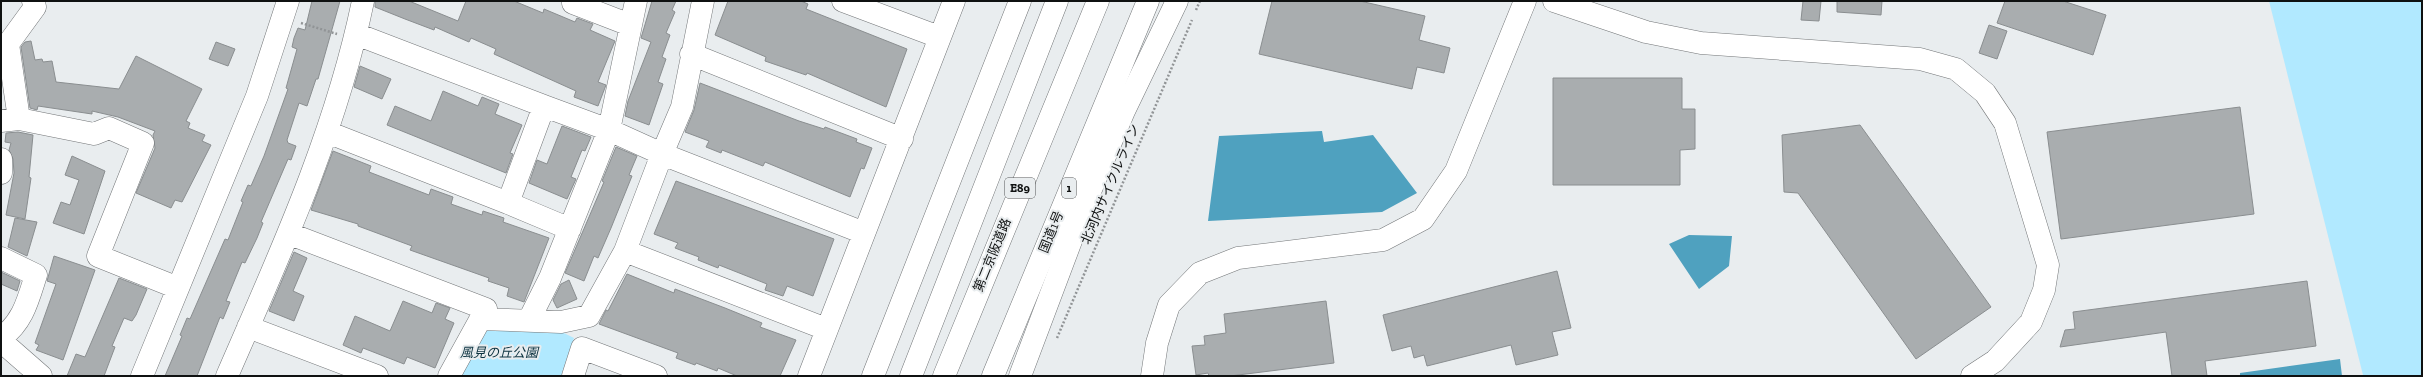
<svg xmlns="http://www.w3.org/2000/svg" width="2423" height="377" font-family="'Zilla Slab','Noto Sans JP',serif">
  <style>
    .green { fill: #b1e9ff }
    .water { fill: #4fa1bf }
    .building { fill: #a9adaf; stroke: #8a8e90 }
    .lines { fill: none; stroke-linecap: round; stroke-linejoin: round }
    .minor-casing { stroke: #737678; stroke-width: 23 }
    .highway-casing { stroke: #737678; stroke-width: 23 }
    .path { stroke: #919496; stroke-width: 2.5; stroke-dasharray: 2 2; stroke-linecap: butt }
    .minor { stroke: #fff; stroke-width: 22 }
    .highway { stroke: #fff; stroke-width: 22 }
    .labels { text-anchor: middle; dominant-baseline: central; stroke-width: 4; stroke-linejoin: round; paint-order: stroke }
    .shield { fill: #e9edef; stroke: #505354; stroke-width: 1 }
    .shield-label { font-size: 12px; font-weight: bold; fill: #0f1111 }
    .street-label { font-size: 13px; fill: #0f1111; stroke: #e9edef }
    .park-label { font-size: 13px; font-style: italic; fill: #0b323f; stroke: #e9edef }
  </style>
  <rect width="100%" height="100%" fill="#e9edef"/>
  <path class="green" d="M2269,1H2422V376H2358L2363,375Z
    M485,326L564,333L574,338L561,376H458Z"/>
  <path class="water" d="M1322,131L1324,142L1373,135L1417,193L1382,212L1208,221L1219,136Z
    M1689,235L1732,236L1729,266L1699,289L1669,244Z
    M2340,359L2342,376H2240V373Z"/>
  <path class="building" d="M312,1H340L318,79H316L307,106L299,103L287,140L288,143L296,146L291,160L288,159L261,222L263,223L257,238L245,263L242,262L226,301L230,302L223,319L220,317L197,376H165L182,336L180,335L187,318L190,319L225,239L228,240L243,202L241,201L248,185L251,186L264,156L288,89L286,88L297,49L292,47L294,38L298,28L305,30Z
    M375,1H409L458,21L466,1H514L543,13L544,9L575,22L577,18L593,24L590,30L615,41L598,82L606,85L598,106L574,97L576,91L494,54L496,49L471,38L469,42L435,27L434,30L405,19L375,7Z
    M652,1H676L672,10L675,12L666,33L670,35L662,57L666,59L658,82L663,84L649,125L625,116L628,101L651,42L641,38Z
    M728,1H801L808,4L806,9L907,49L886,107L807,73L806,75L765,61L766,57L715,35Z
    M1272,1H1360L1425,16L1419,40L1450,48L1444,73L1417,67L1412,89L1259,54Z
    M1803,1H1821L1819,21L1801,20Z
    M1837,1H1882L1881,15L1837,12Z
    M2005,1H2063L2106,15L2093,55L1997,23Z
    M1989,25L2007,31L1997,59L1979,53Z
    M31,41L35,60L42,59L43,62L52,61L56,82L119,89L136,56L202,89L186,121L190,123L188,128L205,135L202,141L211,145L182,202L175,200L171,208L136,193L155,148L153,135L155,131L118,117L92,111V114L38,106L37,110L30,108L21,47L25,42Z
    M216,42L235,49L228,66L209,59Z
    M360,66L391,79L382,99L354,87Z
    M1553,78H1682V109H1695V149L1680,150V185H1553Z
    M700,83L799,121L824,129L825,127L857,139L856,142L872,148L864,169L861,168L850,197L765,162L763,166L722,150L721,153L706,147L709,141L685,132L694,110Z
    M443,91L478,106L482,97L499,104L495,114L522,125L510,153L513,154L506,173L387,125L395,106L431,121Z
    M2240,107L2254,214L2061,239L2047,132Z
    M1860,125L1991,307L1916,359L1798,193L1784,192L1782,135Z
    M562,126L591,137L585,151L582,150L571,177L576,179L567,199L529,183L537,160L547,164Z
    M18,132L33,135L29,177L31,178L25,219L6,215L14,173L13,159L9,150L11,143L5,142L6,133Z
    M616,147L637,156L629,175L632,176L611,228L598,258L594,256L584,281L565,273L604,182L602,181Z
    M333,151L371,166L369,172L429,195L431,189L453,197L451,204L482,215L483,211L504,218L503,222L549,238L524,302L507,296L509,288L488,281L489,278L410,250L412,246L358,226V224L311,210Z
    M72,156L105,171L84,234L53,223L61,202L70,205L79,180L65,175Z
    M676,181L834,239L813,296L787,286L783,296L765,290L767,284L719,265L718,268L698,260L699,257L675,248L678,243L654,234Z
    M15,218L37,222L27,256L8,247Z
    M294,252L307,258L293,291L304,296L294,321L269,311Z
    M54,256L95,270L63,360L36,350L39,345L35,343L56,284L47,281Z
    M1557,271L1571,328L1552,332L1558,355L1516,365L1511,345L1427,366L1424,355L1414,358L1411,346L1392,351L1383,315Z
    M1,272L20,281L17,291L1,284Z
    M627,274L674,293L675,289L725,308L762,323L760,327L796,340L780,376H737L718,368L717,371L696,363L695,365L676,358L678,353L599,324L606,310L608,311Z
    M119,278L147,289L136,315L132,321L124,318L112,346L115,347L104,376H67L76,354L85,357Z
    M569,280L577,299L557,308L553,300L561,284Z
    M2307,281L2316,346L2205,361L2207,376H2172L2166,332L2060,347L2065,330L2075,329L2073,312Z
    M403,301L432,313L436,303L450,308L445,319L454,323L435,368L407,357L404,364L363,348L361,353L343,345L355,316L390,331Z
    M1326,301L1334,363L1230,376H1209L1208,373L1196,375L1192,346L1205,345L1204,336L1226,333L1224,314Z"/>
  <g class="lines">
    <defs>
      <path id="minor" d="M843,1L939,37
        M1554,1L1646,32L1701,43L1920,59L1956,69L1985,93L2005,123L2048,265L2044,290L2031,322L1995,361L1972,376
        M573,3L630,25
        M691,54L902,139
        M544,106L609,130L662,154L682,107L703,1
        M19,119L8,44L35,7L33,1
        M1,121L19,119L94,134L109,128L143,143L98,256L178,288
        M327,132L508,203L544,106L356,34
        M1,159V173
        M508,203L570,229
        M290,234L486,309L449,376
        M1,258L36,275C28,300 23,322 1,338
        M480,319L561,322L589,316L625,251
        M529,320L550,278L609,130L636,1
        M248,327L377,376
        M826,329L625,251L662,154L864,233
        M1,341L41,376
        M142,376L257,96L288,1
        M227,376C280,254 336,132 363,1
        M573,376L582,348L656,376
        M809,376L954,1
        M1020,376L1086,201L1124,111L1177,1
        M1152,376L1157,343L1169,305L1200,273L1238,258L1383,240L1423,219L1456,171L1525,1"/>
      <path id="highway" d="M873,376L1020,1
        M911,376L1057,1
        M944,376L1098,1
        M993,376L1148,1"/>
    </defs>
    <use href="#minor" class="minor-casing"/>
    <use href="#highway" class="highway-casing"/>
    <path class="path" d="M1196,10L1200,1
      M301,23L337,34
      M1057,338L1192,20"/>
    <use href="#minor" class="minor"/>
    <use href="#highway" class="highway"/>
  </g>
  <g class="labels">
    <g class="shield">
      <rect x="1005" y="178" width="30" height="20" rx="3"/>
      <rect x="1062" y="178" width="14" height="20" rx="3"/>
    </g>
    <g class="shield-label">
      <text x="1020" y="188">E89</text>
      <text x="1069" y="188">1</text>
    </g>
    <g class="street-label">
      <text transform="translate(1110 184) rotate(-67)">北河内サイクルライン</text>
      <text transform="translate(1051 232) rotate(-68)">国道1号</text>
      <text transform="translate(992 255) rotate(-68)">第二京阪道路</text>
    </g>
    <g class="park-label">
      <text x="499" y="352">風見の丘公園</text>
    </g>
  </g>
  <rect width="2423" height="377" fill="none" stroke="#0f1111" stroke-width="4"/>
</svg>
